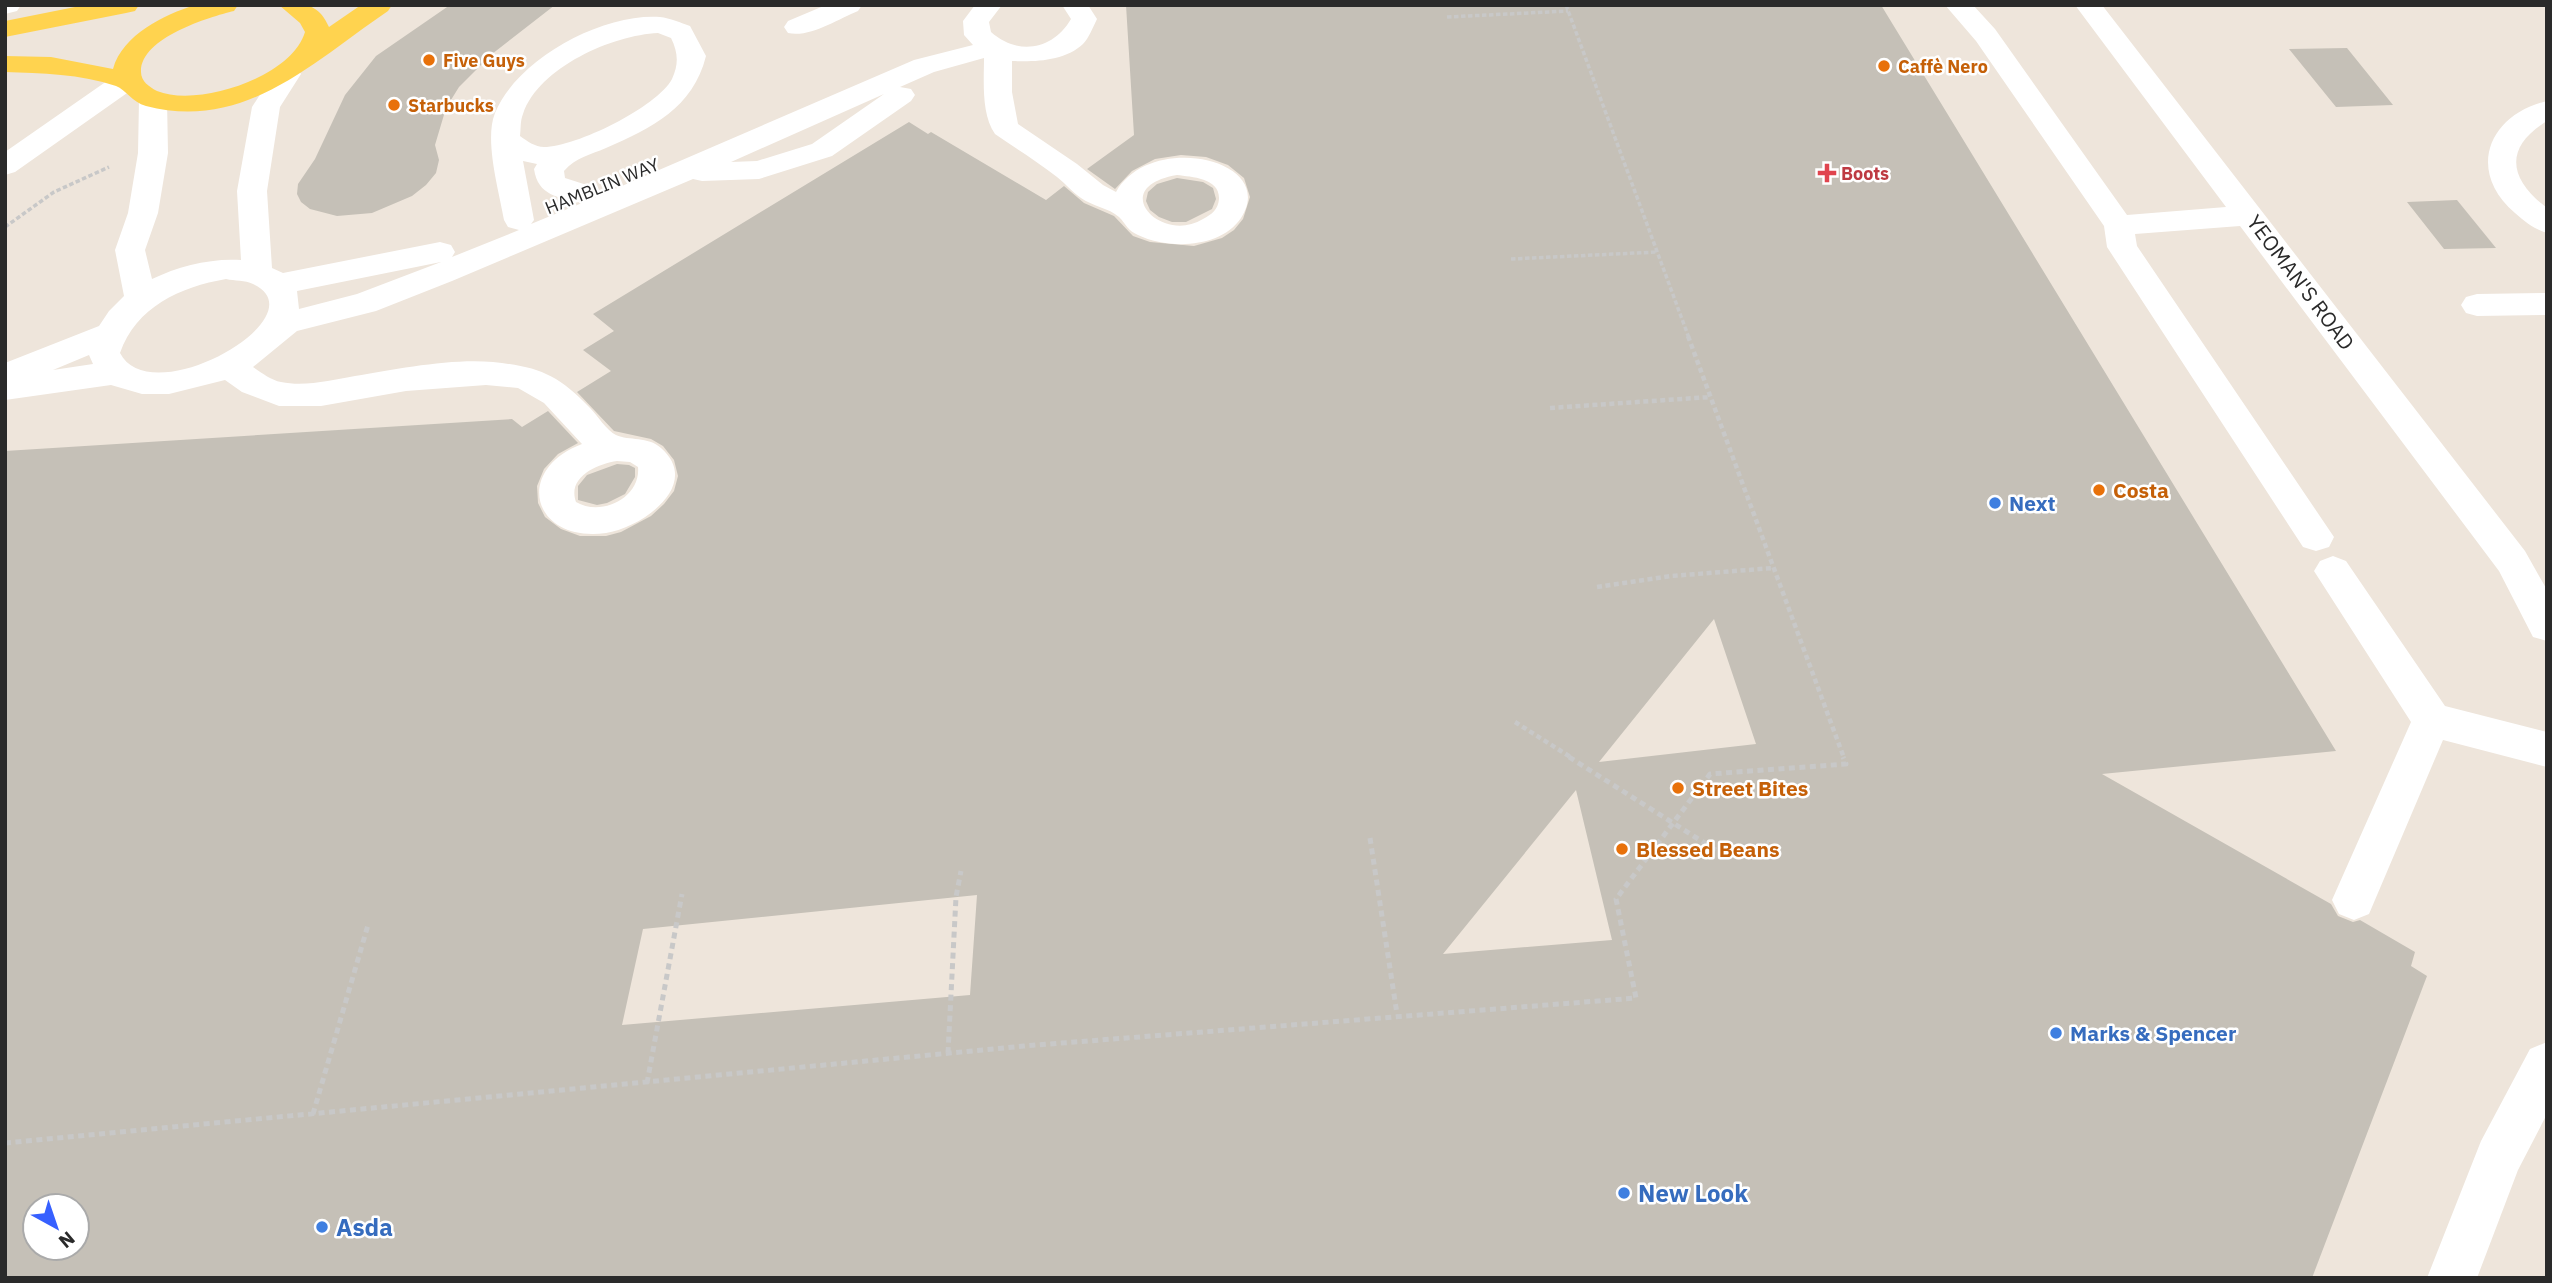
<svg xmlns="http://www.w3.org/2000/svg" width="2552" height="1283" font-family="'IBM Plex Sans',sans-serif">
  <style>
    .building { fill: #c5c0b7; fill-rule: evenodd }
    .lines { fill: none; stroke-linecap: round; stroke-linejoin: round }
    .path-far2 { stroke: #c8c8c8; stroke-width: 3.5; stroke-dasharray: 4.5 2.5; stroke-linecap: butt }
    .path-far1 { stroke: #c8c8c8; stroke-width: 4.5; stroke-dasharray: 5 3.5; stroke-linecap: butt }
    .path { stroke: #c8c8c8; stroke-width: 5; stroke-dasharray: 6 4.5; stroke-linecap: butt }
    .minor { fill: #fff; fill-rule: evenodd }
    .major { fill: #ffd34f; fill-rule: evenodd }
    .food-dot { fill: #e8710a; stroke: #fff; stroke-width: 2.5 }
    .health-dot { fill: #e0444e; stroke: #fff; stroke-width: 2.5 }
    .shop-dot { fill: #3f7fe0; stroke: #fff; stroke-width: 2.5 }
    .labels { text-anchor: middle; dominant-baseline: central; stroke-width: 5; stroke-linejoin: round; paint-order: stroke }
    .far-food-label { font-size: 18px; font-weight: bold; fill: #c56008; stroke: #fff; text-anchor: start }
    .far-health-label { font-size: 18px; font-weight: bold; fill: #be3a42; stroke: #fff; text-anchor: start }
    .far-street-label { font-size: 18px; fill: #2a2a2a; stroke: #fff }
    .street-label { font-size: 21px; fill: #2a2a2a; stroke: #fff }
    .food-label { font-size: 21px; font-weight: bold; fill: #c56008; stroke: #fff; text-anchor: start }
    .shop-label { font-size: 21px; font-weight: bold; fill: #366cbe; stroke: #fff; text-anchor: start }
    .near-shop-label { font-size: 24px; font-weight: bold; fill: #366cbe; stroke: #fff; text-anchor: start }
  </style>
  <rect width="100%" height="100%" fill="#eee5db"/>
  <path class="building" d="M450,5H555L492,54L459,87L446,108L435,145L439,160L436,173L426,185L412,196L372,213L337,216L310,209L301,202L297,194L298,184L315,159L345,95L376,56Z
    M1126,5H1881L2336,751L2102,774L2331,904L2338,916L2353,922L2360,920L2415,952L2411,966L2427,976L2312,1278H5V451L512,419L522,427L548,411L578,443L558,454L544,469L537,486L538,503L545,517L561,529L580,536H606L621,532L651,516L664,504L674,491L678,476L674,460L663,446L651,439L614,431L577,392L611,371L583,350L614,331L593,314L909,122L928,134L931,132L1046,200L1064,186L1084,203L1114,216L1133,236L1150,242L1194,246L1222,238L1234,230L1243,219L1250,197L1244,178L1228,165L1206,157L1181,155L1155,159L1132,171L1115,189L1087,169L1134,135ZM1714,619L1756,744L1599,762ZM1576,790L1612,940L1443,954ZM977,895L970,995L622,1025L643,929ZM35,1206H77V1248H35Z
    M2347,48L2393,105L2336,107L2289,49Z
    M1177,178L1203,182L1213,188L1216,199L1212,209L1186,222H1172L1159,217L1150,210L1146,201L1148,192L1157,184Z
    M2457,200L2496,248L2444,249L2407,202Z
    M617,464L629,465L635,468V477L625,494L607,503L597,505L578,500V486L587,475Z"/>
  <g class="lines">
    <path class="path-far2" d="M1566,5L1689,338
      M1447,17L1568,11
      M5,227L54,192L109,167
      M1511,259L1657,252"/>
    <path class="path-far1" d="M1688,336L1844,758
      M1550,408L1710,397
      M1597,587L1671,576L1773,568
      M1515,722L1572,758"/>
    <path class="path" d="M1569,757L1725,856
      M1370,838L1397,1014
      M948,1053L956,897L961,871
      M647,1083L682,894
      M313,1114L368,925
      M5,1143L1024,1046L1636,998L1616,899L1710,774L1846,764L1843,757"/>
    <path class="minor" d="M5,5H21L17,11L5,14Z
      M826,5H862L858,11C838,19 810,38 788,33L784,27L788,21Z
      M975,5H1002L989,22L991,32C1018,56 1053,50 1071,19L1062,5H1088L1097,19C1093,27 1089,38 1083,44C1065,61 1035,62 1012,61V92L1018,124L1077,164L1103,185L1116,192C1150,131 1279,159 1241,218C1221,248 1169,250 1138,235C1128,231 1126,224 1119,217C1109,208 1092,206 1081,198C1072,192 1065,183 1057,177C1037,161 1015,148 995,134C981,114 984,81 984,58L934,72L900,87L911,89L915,95L911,101L832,156L759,179L702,181L693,179L452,281L376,311L297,331L253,367C262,373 271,380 281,382C305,387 332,380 355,376C396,369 452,358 493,362C539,367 557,374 590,408C597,415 607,431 616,435C629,441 648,436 661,448C703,485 641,528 606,533C532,543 513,470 582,444L544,403L518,388L486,385L406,391L321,406H279L242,392L225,380L169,394H142L111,385L5,400V363L99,326L109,311L124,296L115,250L128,213L138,153L139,100L143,94L153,92L163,94L167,100L168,153L158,213L145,250L152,279C179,266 211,258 241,260L237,191L252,107L277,68L287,66L297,68L301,74L280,107L267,191L272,268L283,273L440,242L451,245L455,252L452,257L519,230L508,227L504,220C499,191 484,140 495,113C517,59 602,13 660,17C670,18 681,23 690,26L706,56C693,108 652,128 606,148C590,155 576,157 564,171L565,178L593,187L597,194L594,198L914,60L973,45L964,35L963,21ZM658,33L671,38C678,52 679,64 672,79C657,107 576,147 544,147C535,147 527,141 520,136C521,129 520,121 523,114C539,67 613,35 658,33ZM884,94L812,144L757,161L731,162ZM523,161L537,164L534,169C538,196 558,197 582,203L531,224L534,220ZM1177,175C1192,177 1220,178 1219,199C1218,210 1212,214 1203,219C1161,245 1106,187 1177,175ZM441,262L357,294L299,309L297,291ZM226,279C235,281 245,280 253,284C322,316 151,414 120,353C136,307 180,287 226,279ZM89,355L93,364L53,370ZM617,461L630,462L638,467C641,498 601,517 576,502C567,477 597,464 617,461Z
      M1945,5H1973L1995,29L2127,215L2226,207L2075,5H2102L2525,551L2547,590V641L2533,637L2499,571L2240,226L2135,234L2137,246L2334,537L2329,547L2316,551L2303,547L2107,247L2104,226L1976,41Z
      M127,72L137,74L141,80L137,86L15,172L5,175V152L117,74Z
      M2547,101V121C2503,148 2509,179 2547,208V233C2534,229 2525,222 2515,213C2466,171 2488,115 2547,101Z
      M2547,293V315L2477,316L2466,313L2461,305L2466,297L2477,294Z
      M2333,556L2346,561L2445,706L2547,732V767L2443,740L2369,914L2354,920L2339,914L2332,900L2411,722L2314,571L2320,561Z
      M2547,1042V1114L2518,1170L2477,1278H2427L2481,1141L2530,1049Z"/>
    <path class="major" d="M85,5H139L135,11L126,13L5,37V21Z
      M195,5H238L234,11C209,17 140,38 141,72C141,81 149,87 157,91C198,108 292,77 305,32L300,23L279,5C304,5 317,1 329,27L361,5H392L388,11C314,61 245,132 146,106C132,102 126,90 116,86C81,74 41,73 5,72V56L51,57L113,69C123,34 164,15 195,5Z"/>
  </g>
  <g class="food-dot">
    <circle cx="429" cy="60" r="7"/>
    <circle cx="1884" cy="66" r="7"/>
    <circle cx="394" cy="105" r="7"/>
    <circle cx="2099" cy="490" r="7"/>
    <circle cx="1678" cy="788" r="7"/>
    <circle cx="1622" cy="849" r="7"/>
  </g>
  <path class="health-dot" d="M1823.5 162.5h7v7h7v7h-7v7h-7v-7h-7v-7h7z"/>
  <g class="shop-dot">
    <circle cx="1995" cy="503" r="7"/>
    <circle cx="2056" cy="1033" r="7"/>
    <circle cx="1624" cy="1193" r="7"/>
    <circle cx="322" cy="1227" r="7"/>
  </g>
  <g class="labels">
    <g class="far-food-label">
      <text x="443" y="60">Five Guys</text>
      <text x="1898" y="66">Caffè Nero</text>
      <text x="408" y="105">Starbucks</text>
    </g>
    <g class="far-health-label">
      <text x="1841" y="173">Boots</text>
    </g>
    <g class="far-street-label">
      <text transform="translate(602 186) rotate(-22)">HAMBLIN WAY</text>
    </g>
    <g class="street-label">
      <text transform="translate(2301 282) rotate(53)">YEOMAN'S ROAD</text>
    </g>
    <g class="food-label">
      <text x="2113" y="490">Costa</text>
      <text x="1692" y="788">Street Bites</text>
      <text x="1636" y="849">Blessed Beans</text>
    </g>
    <g class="shop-label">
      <text x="2009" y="503">Next</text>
      <text x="2070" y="1033">Marks &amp; Spencer</text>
    </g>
    <g class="near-shop-label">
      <text x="1638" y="1193">New Look</text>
      <text x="336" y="1227">Asda</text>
    </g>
  </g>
  <rect width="2552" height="1283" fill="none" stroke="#2a2a2a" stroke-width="14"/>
  <g transform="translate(56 1227) rotate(140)"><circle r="33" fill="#ffffff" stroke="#aaaaaa" stroke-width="2"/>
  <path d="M0-5L12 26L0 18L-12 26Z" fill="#3760ff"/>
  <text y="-10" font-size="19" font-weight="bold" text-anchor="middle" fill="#2a2a2a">N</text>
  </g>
</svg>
